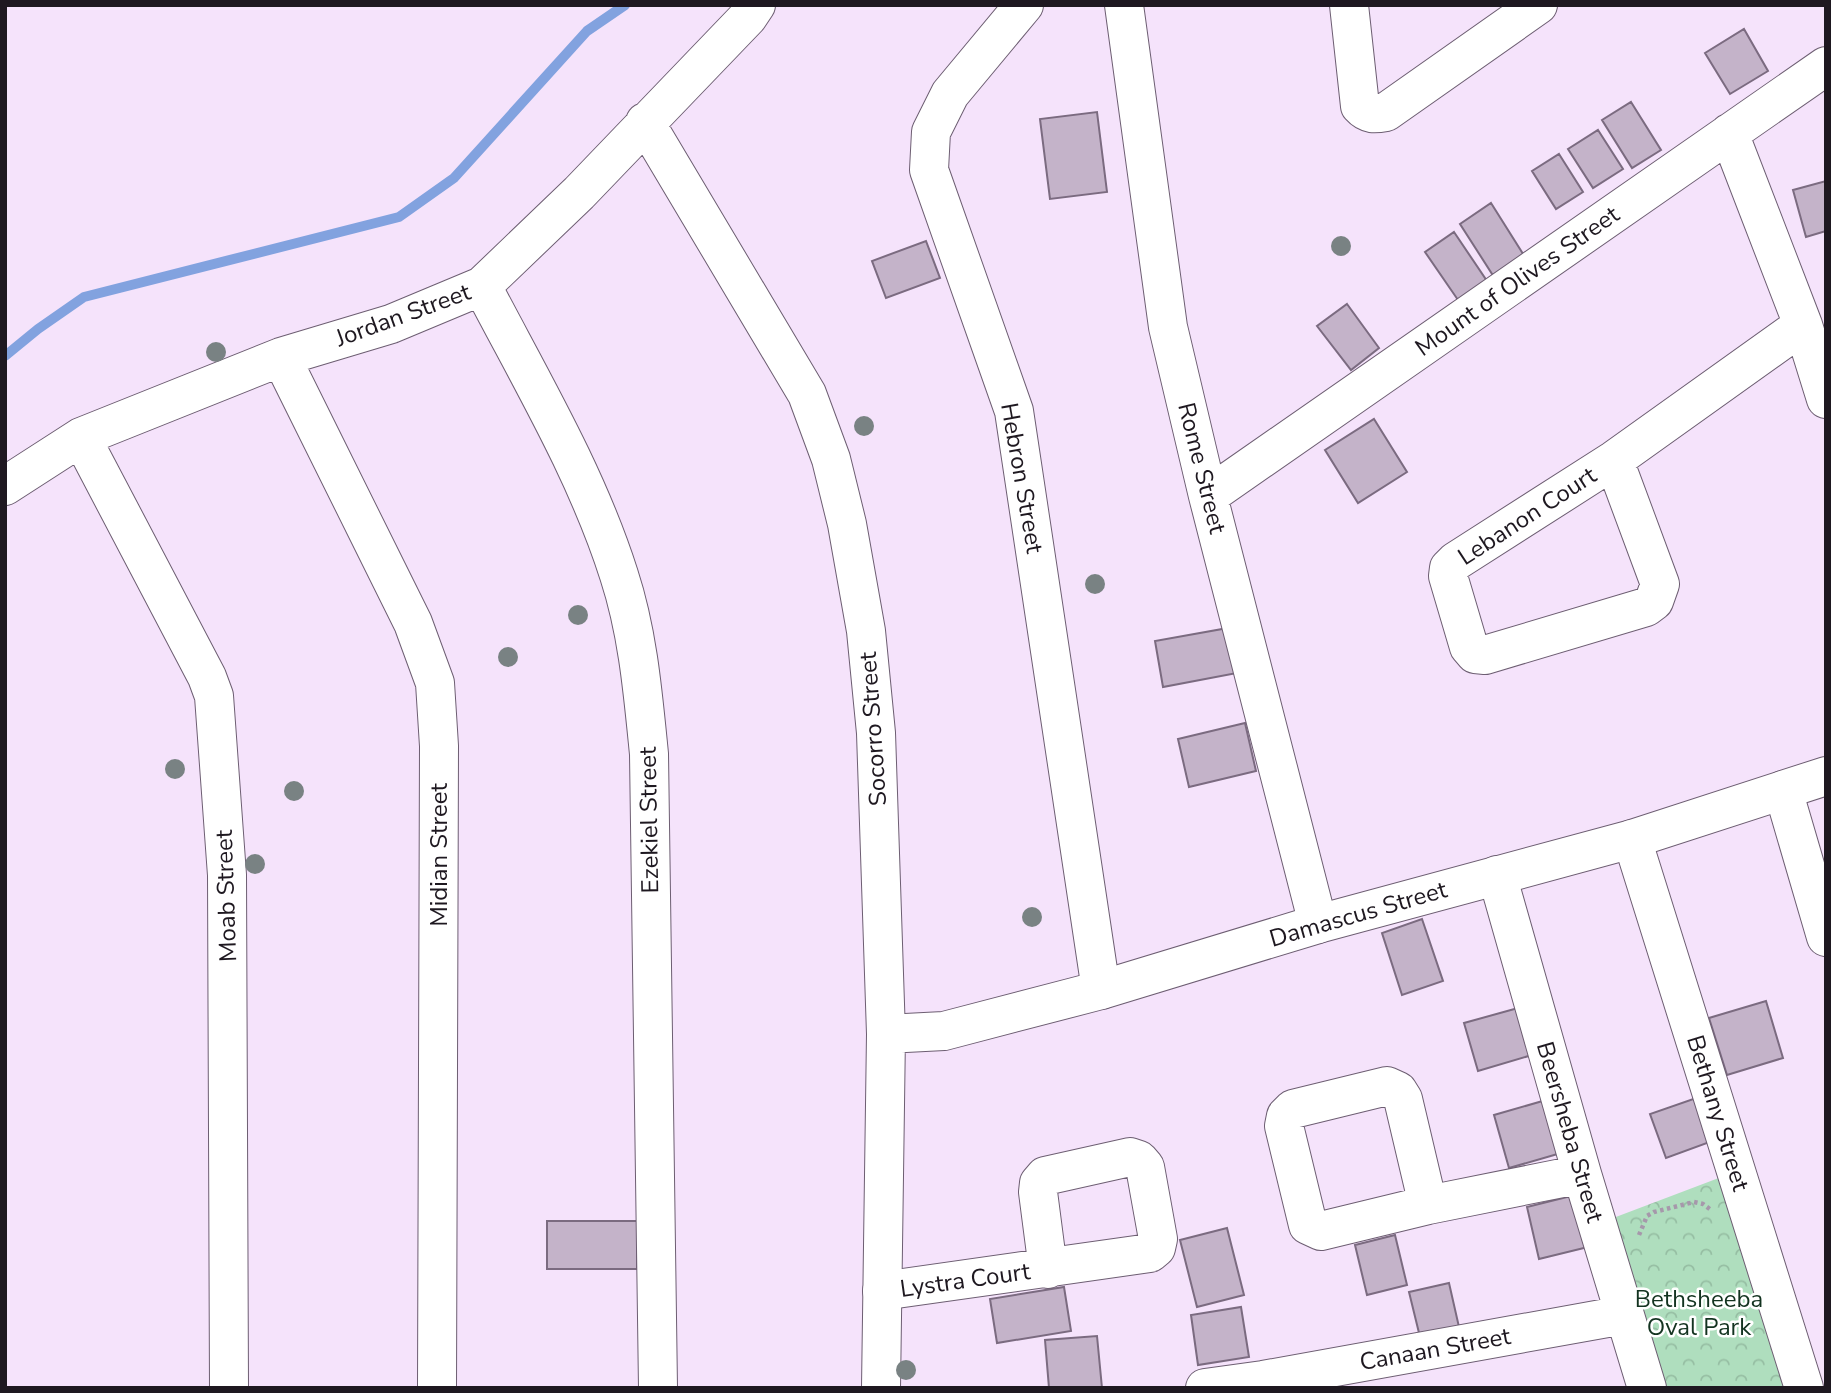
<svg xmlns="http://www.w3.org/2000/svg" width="1831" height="1393" font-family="'Nunito Sans',sans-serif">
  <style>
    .park { fill: url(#park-crowns) }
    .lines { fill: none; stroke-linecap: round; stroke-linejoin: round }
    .stream { stroke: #82a2df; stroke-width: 10 }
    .building { fill: #c4b3c9; stroke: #7b6b80; stroke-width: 2 }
    .minor-casing { stroke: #6d5e72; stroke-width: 40 }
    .tertiary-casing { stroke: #6d5e72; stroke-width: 40 }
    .path { stroke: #a698ab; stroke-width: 4.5; stroke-dasharray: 3.5 3.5; stroke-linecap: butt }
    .minor { stroke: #fff; stroke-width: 38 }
    .tertiary { stroke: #fff; stroke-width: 38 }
    .tree { fill: #798283 }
    .labels { text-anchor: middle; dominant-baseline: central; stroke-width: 5; stroke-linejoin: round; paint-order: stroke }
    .street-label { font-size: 24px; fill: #1e1820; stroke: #fff }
    .park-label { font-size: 24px; fill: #133320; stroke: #fff }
  </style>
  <defs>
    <pattern id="park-crowns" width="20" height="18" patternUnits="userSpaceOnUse" patternTransform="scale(1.75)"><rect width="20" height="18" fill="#afdebe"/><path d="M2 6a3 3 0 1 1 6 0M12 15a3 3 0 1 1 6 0" fill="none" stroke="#96bea3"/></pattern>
  </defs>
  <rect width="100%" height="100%" fill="#f5e3fb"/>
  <path class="park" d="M1724,1176L1794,1388H1652L1600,1223Z"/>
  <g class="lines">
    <path class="stream" d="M5,356L38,329L84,297L399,217L454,178L587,31L625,5"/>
  </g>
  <path class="building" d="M1744,29L1768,71L1730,94L1705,53Z
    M1631,102L1661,150L1632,168L1602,120Z
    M1097,112L1107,192L1050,199L1040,119Z
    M1598,130L1623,169L1593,188L1568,149Z
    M1559,154L1583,192L1556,209L1532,171Z
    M1826,181V231L1806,237L1793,190Z
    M1491,203L1525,257L1494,277L1460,224Z
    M1454,232L1487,281L1458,300L1425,252Z
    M926,241L940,278L886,298L872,261Z
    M1347,304L1379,348L1351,370L1317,326Z
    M1374,419L1407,472L1358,503L1325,450Z
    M1228,628L1237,673L1163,687L1155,641Z
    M1245,723L1256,771L1189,787L1178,739Z
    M1422,919L1443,981L1402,995L1382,933Z
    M1766,1001L1783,1058L1727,1075L1709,1018Z
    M1518,1008L1532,1055L1478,1071L1464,1023Z
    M1702,1096L1718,1139L1666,1158L1650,1114Z
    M1546,1100L1561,1153L1509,1168L1494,1115Z
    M1575,1195L1588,1247L1539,1259L1527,1207Z
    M547,1221H637V1269H547Z
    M1227,1228L1244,1295L1197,1307L1180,1240Z
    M1395,1235L1407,1285L1367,1295L1355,1245Z
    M1449,1283L1459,1327L1420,1337L1409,1292Z
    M1064,1287L1071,1331L997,1343L990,1299Z
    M1241,1307L1249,1357L1198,1365L1191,1315Z
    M1097,1336L1102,1388H1049L1045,1340Z"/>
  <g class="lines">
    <defs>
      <path id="minor" d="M1024,5L950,94L931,132L929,170L1014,411L1101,990
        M1124,5L1168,327L1208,496L1318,924
        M1349,5L1360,106C1368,115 1375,114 1386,112L1538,5
        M645,122L807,394L831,459L847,524L866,631L876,733L886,1034
        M1729,133L1803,325L1826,399
        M482,286C531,380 587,474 619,575C638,633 643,694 649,754L658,1388
        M281,357L413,623L435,683L439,746L437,1388
        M81,437L207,677L214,696L227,875L229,1388
        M1614,460L1660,584L1654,601L1646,607L1485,655L1475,654L1469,647L1448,576L1449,568L1456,561L1614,460L1803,325
        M5,486L81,437L281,357L391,324L482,286L579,193L748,17L756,5
        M1208,496L1826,66
        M1783,790L1826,937
        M1632,839L1804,1388
        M1497,875L1582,1174L1647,1388
        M1428,1205L1403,1099L1398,1091L1387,1086L1293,1109L1286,1116L1284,1126L1308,1225L1321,1231L1428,1205L1582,1174
        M882,1291L1150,1253L1156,1248L1158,1239L1145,1167L1139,1160L1130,1157L1045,1176L1039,1183L1038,1192L1048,1269
        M1205,1388L1263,1380L1624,1315"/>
      <path id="tertiary" d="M881,1388L886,1034L944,1031L1101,990L1318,924L1632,839L1826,776"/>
    </defs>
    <use href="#minor" class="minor-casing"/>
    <use href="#tertiary" class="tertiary-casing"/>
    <path class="path" d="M1639,1235L1647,1216L1654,1212L1694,1202L1703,1204L1711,1210"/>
    <use href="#minor" class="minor"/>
    <use href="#tertiary" class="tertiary"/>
  </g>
  <g class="tree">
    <circle cx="1341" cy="246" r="10"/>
    <circle cx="216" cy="352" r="10"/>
    <circle cx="864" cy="426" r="10"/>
    <circle cx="1095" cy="584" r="10"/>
    <circle cx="578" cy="615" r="10"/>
    <circle cx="508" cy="657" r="10"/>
    <circle cx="175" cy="769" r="10"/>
    <circle cx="294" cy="791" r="10"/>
    <circle cx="255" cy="864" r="10"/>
    <circle cx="1032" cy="917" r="10"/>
    <circle cx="906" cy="1370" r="10"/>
  </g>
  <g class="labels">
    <g class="street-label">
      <text transform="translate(1517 281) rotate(-35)">Mount of Olives Street</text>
      <text transform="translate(403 315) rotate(-20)">Jordan Street</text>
      <text transform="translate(1202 468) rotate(76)">Rome Street</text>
      <text transform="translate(1022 478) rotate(80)">Hebron Street</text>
      <text transform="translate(1527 516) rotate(-33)">Lebanon Court</text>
      <text transform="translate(873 729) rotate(-94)">Socorro Street</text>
      <text transform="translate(649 820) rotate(-91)">Ezekiel Street</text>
      <text transform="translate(439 855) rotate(-90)">Midian Street</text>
      <text transform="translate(226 896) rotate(-92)">Moab Street</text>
      <text transform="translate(1358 914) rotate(-16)">Damascus Street</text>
      <text transform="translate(1718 1113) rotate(73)">Bethany Street</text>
      <text transform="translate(1570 1132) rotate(74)">Beersheba Street</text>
      <text transform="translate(965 1280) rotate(-8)">Lystra Court</text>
      <text transform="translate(1435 1349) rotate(-10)">Canaan Street</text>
    </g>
    <g class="park-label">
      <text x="1699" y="1299">Bethsheeba<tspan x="1699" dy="28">Oval Park</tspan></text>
    </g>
  </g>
  <rect width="1831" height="1393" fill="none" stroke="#1e1820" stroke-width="14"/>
</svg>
